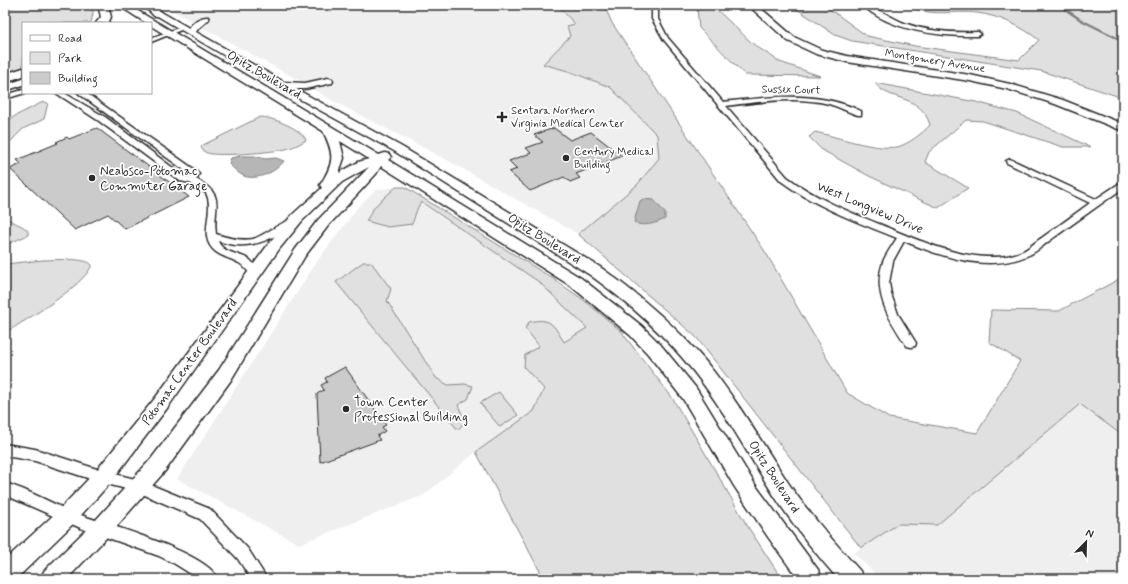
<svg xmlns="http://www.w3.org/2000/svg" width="1128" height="584" font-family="Mynerve,sans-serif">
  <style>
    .built { fill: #efefef }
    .green { fill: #e0e0e0; stroke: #868686 }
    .water { fill: #b6b6b6; stroke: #7e7e7e }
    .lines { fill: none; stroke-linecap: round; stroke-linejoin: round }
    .stream { stroke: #7e7e7e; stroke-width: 2.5 }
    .building { fill: #cbcbcb; stroke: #2b2b2b }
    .street-casing { stroke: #2b2b2b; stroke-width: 3 }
    .secondary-casing { stroke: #2b2b2b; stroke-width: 3 }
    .highway-casing { stroke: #2b2b2b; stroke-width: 3 }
    .street { fill: #fff; fill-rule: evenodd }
    .secondary { fill: #fff; fill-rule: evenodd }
    .highway { fill: #fff; fill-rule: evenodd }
    .poi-dot { fill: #2b2b2b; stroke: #fff; stroke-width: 1.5 }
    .labels { text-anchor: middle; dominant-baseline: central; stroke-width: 3.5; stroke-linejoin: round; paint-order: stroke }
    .far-street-label { font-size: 11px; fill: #2b2b2b; stroke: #fff }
    .far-poi-label { font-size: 11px; fill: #2b2b2b; stroke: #fff; text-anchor: start }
    .street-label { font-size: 13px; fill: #2b2b2b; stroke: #fff }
    .poi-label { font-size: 13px; fill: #2b2b2b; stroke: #fff; text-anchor: start }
  </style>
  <rect width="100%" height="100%" fill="#fff"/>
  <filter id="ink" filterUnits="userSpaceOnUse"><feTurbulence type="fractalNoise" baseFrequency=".025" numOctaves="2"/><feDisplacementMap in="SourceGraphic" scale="8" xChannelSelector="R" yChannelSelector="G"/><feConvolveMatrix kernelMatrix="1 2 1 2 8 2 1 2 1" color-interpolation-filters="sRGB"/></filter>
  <g filter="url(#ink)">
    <path class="built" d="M162,5H557L575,25L570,36L543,64L568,71L610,87L657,135L659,158L637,185L578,234L447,160L331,100L300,81Z
      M396,187L539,282L588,328L564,342L535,411L476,452L424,495L299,544L177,479L318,260L358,207L376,190Z
      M1080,404L1123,436V579H880L854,553L898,524L937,525Z"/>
    <path class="green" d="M5,5H93V13L91,23H23V67L5,73Z
      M557,5H604L612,23L766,253L847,393L889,418L977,433L1020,361L989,342L991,310L1059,311L1123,277V436L1080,404L937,525L898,524L861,548L696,337L578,234L637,185L659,158L657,135L610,87L568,71L543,64L570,36L567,26L575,24Z
      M695,5H712L753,44L780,62L820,76L745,75L699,28L697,7Z
      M791,5H824L867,36L915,46L1019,60L1039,40C1021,26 1000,16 977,13C954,10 929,18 907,5H1123V98L1041,71L852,41L835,35Z
      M875,83L976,102L1017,113L1090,147H1063L983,121L966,120L929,152L925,162L968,188L938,208L869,176L822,150L809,137L815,132C838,137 874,150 897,147C907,145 923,133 930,125C920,92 889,103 875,83Z
      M43,102L48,103L44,119L23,129L5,147V123L15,116Z
      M260,117C272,117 302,129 306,140C300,144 294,147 286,149C273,152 219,157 207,153C204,152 202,150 201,147L203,145Z
      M396,187H405L552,278L585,301L620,330L671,396L698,441L748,527L782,579H544L476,452L534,411L544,389L524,367L525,355L539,346L525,328L529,322C552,317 553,325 564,342L587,328L539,282L421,202C416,209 415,217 412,224L388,227L366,221L375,206Z
      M5,213C8,224 22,223 28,231V235L5,245Z
      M43,260C53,260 87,257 92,265C83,287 27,319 5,333V264Z
      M363,262H371L391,289L387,301L436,378L448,385L465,384L473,386L468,399L458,405L465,421L458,430L336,282Z
      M499,392L518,415L500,427L480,403Z"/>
    <path class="water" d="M241,156H255L265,159L276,158L284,161C276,172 257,181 244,176C239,174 233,168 229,164L231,158Z
      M643,199L654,200L665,213V219C657,223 642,228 634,222L640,201Z"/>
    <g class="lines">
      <path class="stream" d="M1059,5L1081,20L1123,41"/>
    </g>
    <path class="building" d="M97,128L176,187L189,197L125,229L108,214L75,230L10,169L21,164L17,160L58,143L56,142L67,137L69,139Z
      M554,128L570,140L591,132L622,156L576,174L580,178L570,182L564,177L530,191L509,172L517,169L509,161L531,153L526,148L543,142L534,135Z
      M345,367L386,425L382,427L385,431L377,436L380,440L320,462L317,394L324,390L321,385L327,382L325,378Z"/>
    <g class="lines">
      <defs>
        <path id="street" d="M652,5H658V19L668,38L723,102C769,97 817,90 861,111V115H858C848,112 839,107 829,104C796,96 759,102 726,106L787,177C815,198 847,211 879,224C918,240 981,270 1023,251C1030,248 1036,241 1043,237C1058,226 1074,215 1090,203L1007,163L1006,161L1010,159L1096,199L1123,181V188C1101,204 1078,220 1056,236C1047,242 1038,251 1029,255C989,273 942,257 904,241L893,261L889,283L891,294L898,314L916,343L915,346L911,347L907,346C890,321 872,293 883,262C886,254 892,246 897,238C857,222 816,207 781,181L664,40L652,19Z
          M862,5C874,5 894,20 907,24C930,32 954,33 978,32L981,34L978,36C941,37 890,31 862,5Z
          M181,27L186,28L151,42V38Z
          M23,90V93H25L5,99V95Z
          M56,93H64L105,117L185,177H189L191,175L78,93H86L198,172L199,174L196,179C228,197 212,206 216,234C228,238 240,241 253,239C264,236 286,218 295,220L296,222C293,227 286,230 281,233C260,245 241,249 218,241C223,254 240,253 250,260C254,264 257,268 260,273L255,276C249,275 245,266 239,263C232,259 223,257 216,252C196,237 216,211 206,193L190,183L180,181L99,121Z
          M5,444L35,449L103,471L139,480L210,509L248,549L267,579H251L238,559L200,519L138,492L103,483L35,461L5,456Z
          M5,483C29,490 50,503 73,512C102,524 207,551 218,579H199L175,564L159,556L83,529L5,495Z"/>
        <path id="secondary" d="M118,5H128L379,155L385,153L389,154L391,157L388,160L581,278L642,326L660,344L696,388L756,486L819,571L822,579H798L768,537L734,486L683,399L648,354L630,335L571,286L381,166L376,174L328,226L305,256L231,380L165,471L108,536L67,579H41L44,571L94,522L151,459L219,370L295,250L318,220L369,167L342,182L302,221L280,248L168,407L110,483L73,524L16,579H5V560L59,510L96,471L156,397L270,242L292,215L322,188L320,185C334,163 335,155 323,131L151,26V23H146ZM340,141L369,159L358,162L339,173L344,158Z
          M139,5H149L189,28C193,22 201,16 208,17L209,19C205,24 199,26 196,32L284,82L305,83L328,78L332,79L333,81L332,83L305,89H296L402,147L600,267C639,295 675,325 706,362C737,400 762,443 789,484C810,515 835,543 860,571L863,579H838C815,553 794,526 775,497C748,455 725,411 694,372C664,334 629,303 590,275L394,151L276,86Z
          M748,5H757L794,37L822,50L847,56L970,75L1010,84L1063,100L1123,124V131L1055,104L1007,89L970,81L847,62L816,54L788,41Z
          M23,79V85L5,91V85Z"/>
        <path id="highway" d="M98,5H108L111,17L108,23H96L101,17Z
          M144,5H155L163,14L162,16H154Z
          M23,68V76L5,82V74Z"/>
      </defs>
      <use href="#street" class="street-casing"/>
      <use href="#secondary" class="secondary-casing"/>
      <use href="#highway" class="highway-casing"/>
      <use href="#street" class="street"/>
      <use href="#secondary" class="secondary"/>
      <use href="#highway" class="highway"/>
    </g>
  </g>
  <g class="poi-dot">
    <path d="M500 111h4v4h4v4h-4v4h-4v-4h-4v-4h4z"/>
    <circle cx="566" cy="158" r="4"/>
    <circle cx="92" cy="178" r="4"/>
    <circle cx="346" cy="409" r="4"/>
  </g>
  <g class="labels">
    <g class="far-street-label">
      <text transform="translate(935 61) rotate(9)">Montgomery Avenue</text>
      <text transform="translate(791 90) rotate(1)">Sussex Court</text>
    </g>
    <g class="far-poi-label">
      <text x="511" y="111">Sentara Northern<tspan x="511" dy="13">Virginia Medical Center</tspan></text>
      <text x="574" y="152">Century Medical<tspan x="574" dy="13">Building</tspan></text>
    </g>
    <g class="street-label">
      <text transform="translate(264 75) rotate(30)">Opitz Boulevard</text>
      <text transform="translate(870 208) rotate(23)">West Longview Drive</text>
      <text transform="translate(544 239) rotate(32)">Opitz Boulevard</text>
      <text transform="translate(190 362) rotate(-54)">Potomac Center Boulevard</text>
      <text transform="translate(774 477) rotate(57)">Opitz Boulevard</text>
    </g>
    <g class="poi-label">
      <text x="100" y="171">Neabsco-Potomac<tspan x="100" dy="15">Commuter Garage</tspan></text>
      <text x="354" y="402">Town Center<tspan x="354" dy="15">Professional Building</tspan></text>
    </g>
  </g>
  <rect width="1128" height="584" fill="none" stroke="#fff" stroke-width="20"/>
  <rect x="10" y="10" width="1108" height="564" fill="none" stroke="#2b2b2b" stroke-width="1.5" filter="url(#ink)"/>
  <rect x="22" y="22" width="130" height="72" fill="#ffffff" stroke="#aaaaaa"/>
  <rect x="30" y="35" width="20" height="6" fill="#ffffff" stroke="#aaaaaa"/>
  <text x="58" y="42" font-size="12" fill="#2b2b2b">Road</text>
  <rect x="30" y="52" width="20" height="12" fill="#e0e0e0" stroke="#aaaaaa"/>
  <text x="58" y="62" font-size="12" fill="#2b2b2b">Park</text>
  <rect x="30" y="72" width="20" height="12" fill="#cbcbcb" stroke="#aaaaaa"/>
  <text x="58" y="82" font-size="12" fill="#2b2b2b">Building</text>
  <g transform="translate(1086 542) rotate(23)" stroke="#ffffff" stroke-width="3" paint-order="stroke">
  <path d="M0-3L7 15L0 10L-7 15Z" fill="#2b2b2b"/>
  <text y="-6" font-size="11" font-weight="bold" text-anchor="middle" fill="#2b2b2b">N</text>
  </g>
</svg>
